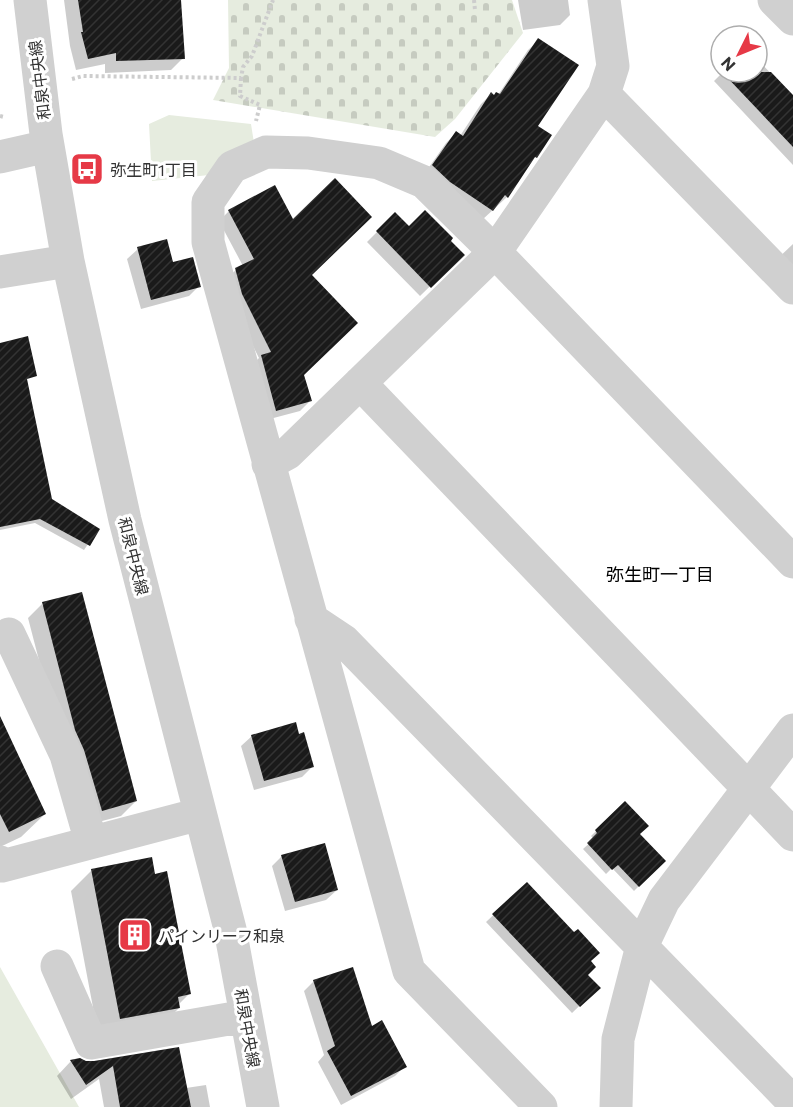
<svg xmlns="http://www.w3.org/2000/svg" width="793" height="1107" font-family="Commissioner,'Noto Sans JP',sans-serif">
  <style>
    .green { fill: #e6ecdf }
    .cemetery { fill: url(#cemetery-stones) }
    .shadow { fill: #0003 }
    .building { fill: url(#building-hatch) }
    .lines { fill: none; stroke-linecap: round; stroke-linejoin: round }
    .path { stroke: #cdcdcd; stroke-width: 4; stroke-dasharray: 3 3; stroke-linecap: butt }
    .minor { stroke: #d0d0d0; stroke-width: 33 }
    .labels { text-anchor: middle; dominant-baseline: central; stroke-width: 6; stroke-linejoin: round; paint-order: stroke }
    .street-label { font-size: 16px; fill: #333; stroke: #fff }
    .poi-label { font-size: 16px; fill: #333; stroke: #fff; text-anchor: start }
    .neighbourhood-label { font-size: 18px; fill: #000; stroke: #fff }
  </style>
  <defs>
    <pattern id="cemetery-stones" width="16" height="16" patternUnits="userSpaceOnUse" patternTransform="scale(1.5)"><rect width="16" height="16" fill="#e6ecdf"/><path d="M2 7V4a2 2 0 0 1 4 0v3zM10 15v-3a2 2 0 0 1 4 0v3z" fill="#c6cbc0"/></pattern>
    <pattern id="building-hatch" width="6" height="6" patternUnits="userSpaceOnUse" patternTransform="scale(1.5)"><rect width="6" height="6" fill="#1a1a1a"/><path d="M-1 1l2-2M0 6l6-6M5 7l2-2" fill="none" stroke="#333"/></pattern>
  </defs>
  <rect width="100%" height="100%" fill="#fff"/>
  <path class="green" d="M169,115L251,124L254,143L209,175L152,181L149,124Z
    M0,967L79,1107H0Z"/>
  <path class="cemetery" d="M228,0H512L523,33L455,119L435,137L213,100L229,68Z"/>
  <path class="shadow" d="M64,0H179L183,58L171,70L105,73V64L76,70L70,46Z
    M518,0H568L570,15L560,25L523,30Z
    M539,40L536,127L550,136L507,197L482,220L425,173L446,143L456,133L460,136L481,104L491,94L494,96L498,95L528,50Z
    M757,59L793,96V165L714,81L723,72H757Z
    M229,211L310,275L303,375L310,401L300,411L266,420L251,366L259,358L232,304L225,280L236,270L243,266L219,221Z
    M395,214L409,228L449,241L462,255L420,296L367,242Z
    M793,244V281L774,262Z
    M138,249L172,264L199,286L189,296L141,309L127,259Z
    M0,442L51,500L98,529L84,550L35,523L0,530Z
    M42,604L136,801L121,816L87,825L61,745L28,618Z
    M0,720L45,814L21,837L0,847Z
    M252,736L313,766L302,777L254,790L241,746Z
    M625,803L638,834L664,861L634,891L612,868L606,874L583,849L594,839L591,836Z
    M282,856L337,890L326,900L285,911L272,866Z
    M92,870L153,875L189,994L178,1005L179,1008L158,1029L99,1039L71,891Z
    M526,884L590,962L586,975L598,988L572,1013L486,922Z
    M314,981L371,1028L405,1066L395,1076L341,1105L318,1062L324,1055L304,991Z
    M178,1048L186,1088L206,1085L210,1107H104L99,1079L71,1099L57,1076L71,1061L86,1063Z"/>
  <path class="building" d="M78,0H181L185,59L116,61V53L88,59L81,32H83Z
    M538,38L579,65L538,126L552,135L537,158L535,157L508,198L505,195L493,211L450,182L432,165L456,131L463,136L491,92L494,95L496,92L500,94Z
    M722,72H771L793,95V147Z
    M335,178L372,217L312,275L358,323L304,375L312,401L276,411L261,355L271,352L242,294L235,268L254,259L228,210L275,185L293,219Z
    M425,210L453,238L451,241L465,255L431,288L376,231L395,212L409,226Z
    M167,239L173,262L193,257L201,287L151,300L137,247Z
    M28,336L37,376L27,379L52,499L100,529L90,546L40,519L0,527V343Z
    M82,592L137,801L102,811L84,750L75,730L42,602Z
    M0,716L46,814L9,832L0,814Z
    M296,722L299,734L304,732L314,767L264,781L251,735Z
    M625,801L649,826L640,834L666,861L639,887L618,865L612,870L587,843L597,833L595,830Z
    M325,843L338,890L295,902L281,855Z
    M152,857L155,874L167,871L191,994L178,997L180,1008L120,1019L91,869Z
    M527,882L574,932L578,929L600,953L591,961L596,967L588,975L601,988L580,1007L492,914Z
    M353,967L372,1026L382,1020L407,1067L351,1096L327,1051L335,1046L313,980Z
    M179,1047L191,1107H120L113,1066L86,1085L70,1060L80,1058L86,1061H94Z"/>
  <g class="lines">
    <path class="path" d="M474,0L475,10
      M241,78L240,96L260,105L256,121
      M72,79L83,76L241,78L243,67L252,56L273,0
      M0,116L4,117"/>
    <path class="minor" d="M30,0L46,134L68,261L125,520L230,929L263,1107
      M774,0L793,19
      M604,94L793,288
      M0,157L48,146
      M0,272L68,261
      M360,383L793,835
      M268,464L288,453L495,252L604,94L613,66L604,0
      M311,619L344,641L793,1102
      M9,634L66,755L91,842
      M0,862L2,866L200,814
      M57,966L91,1043L246,1016
      M541,1107L409,971L208,242V202L232,167L266,152L308,153L379,163L424,182L495,252L793,562
      M616,1107L618,1039L642,946L664,900L793,730"/>
  </g>
  <defs>
    <symbol id="bus-square" viewBox="-11 -11 22 22"><rect x="-9" y="-9" width="18" height="18" rx="4" fill="#e63946" stroke="#fff"/><path d="M-5-6H5V4H4V6H2V4H-2V6H-4V4H-5ZM-3.5-4V0h7V-4ZM-3.5 1.2v1.5H-2V1.2ZM2 1.2v1.5H3.5V1.2Z" fill="#fff"/></symbol>
    <symbol id="building-square" viewBox="-11 -11 22 22"><rect x="-9" y="-9" width="18" height="18" rx="4" fill="#e63946" stroke="#fff"/><path d="M-4-6H4V6H1V3H-1V6H-4ZM-2.5-4.3h1.7v1.8h-1.7ZM.8-4.3h1.7v1.8H.8ZM-2.5-1h1.7V.8h-1.7ZM.8-1h1.7V.8H.8Z" fill="#fff"/></symbol>
  </defs>
  <g fill-rule="evenodd">
    <use href="#bus-square" x="68" y="150" width="38" height="38"/>
    <use href="#building-square" x="116" y="916" width="38" height="38"/>
  </g>
  <g class="labels">
    <g class="street-label">
      <text transform="translate(39 80) rotate(-97)">和泉中央線</text>
      <text transform="translate(134 556) rotate(76)">和泉中央線</text>
      <text transform="translate(248 1028) rotate(80)">和泉中央線</text>
    </g>
    <g class="poi-label">
      <text x="110" y="169">弥生町1丁目</text>
      <text x="158" y="935">パインリーフ和泉</text>
    </g>
    <g class="neighbourhood-label">
      <text x="660" y="574">弥生町一丁目</text>
    </g>
  </g>
  <g transform="translate(739 54) rotate(227)"><circle r="28" fill="#ffffff" stroke="#adadad" stroke-width="1.5"/>
  <path d="M0-4.5L10 22L0 15L-10 22Z" fill="#e63946"/>
  <text y="-9" font-size="16" font-weight="bold" text-anchor="middle" fill="#333333">N</text>
  </g>
</svg>
